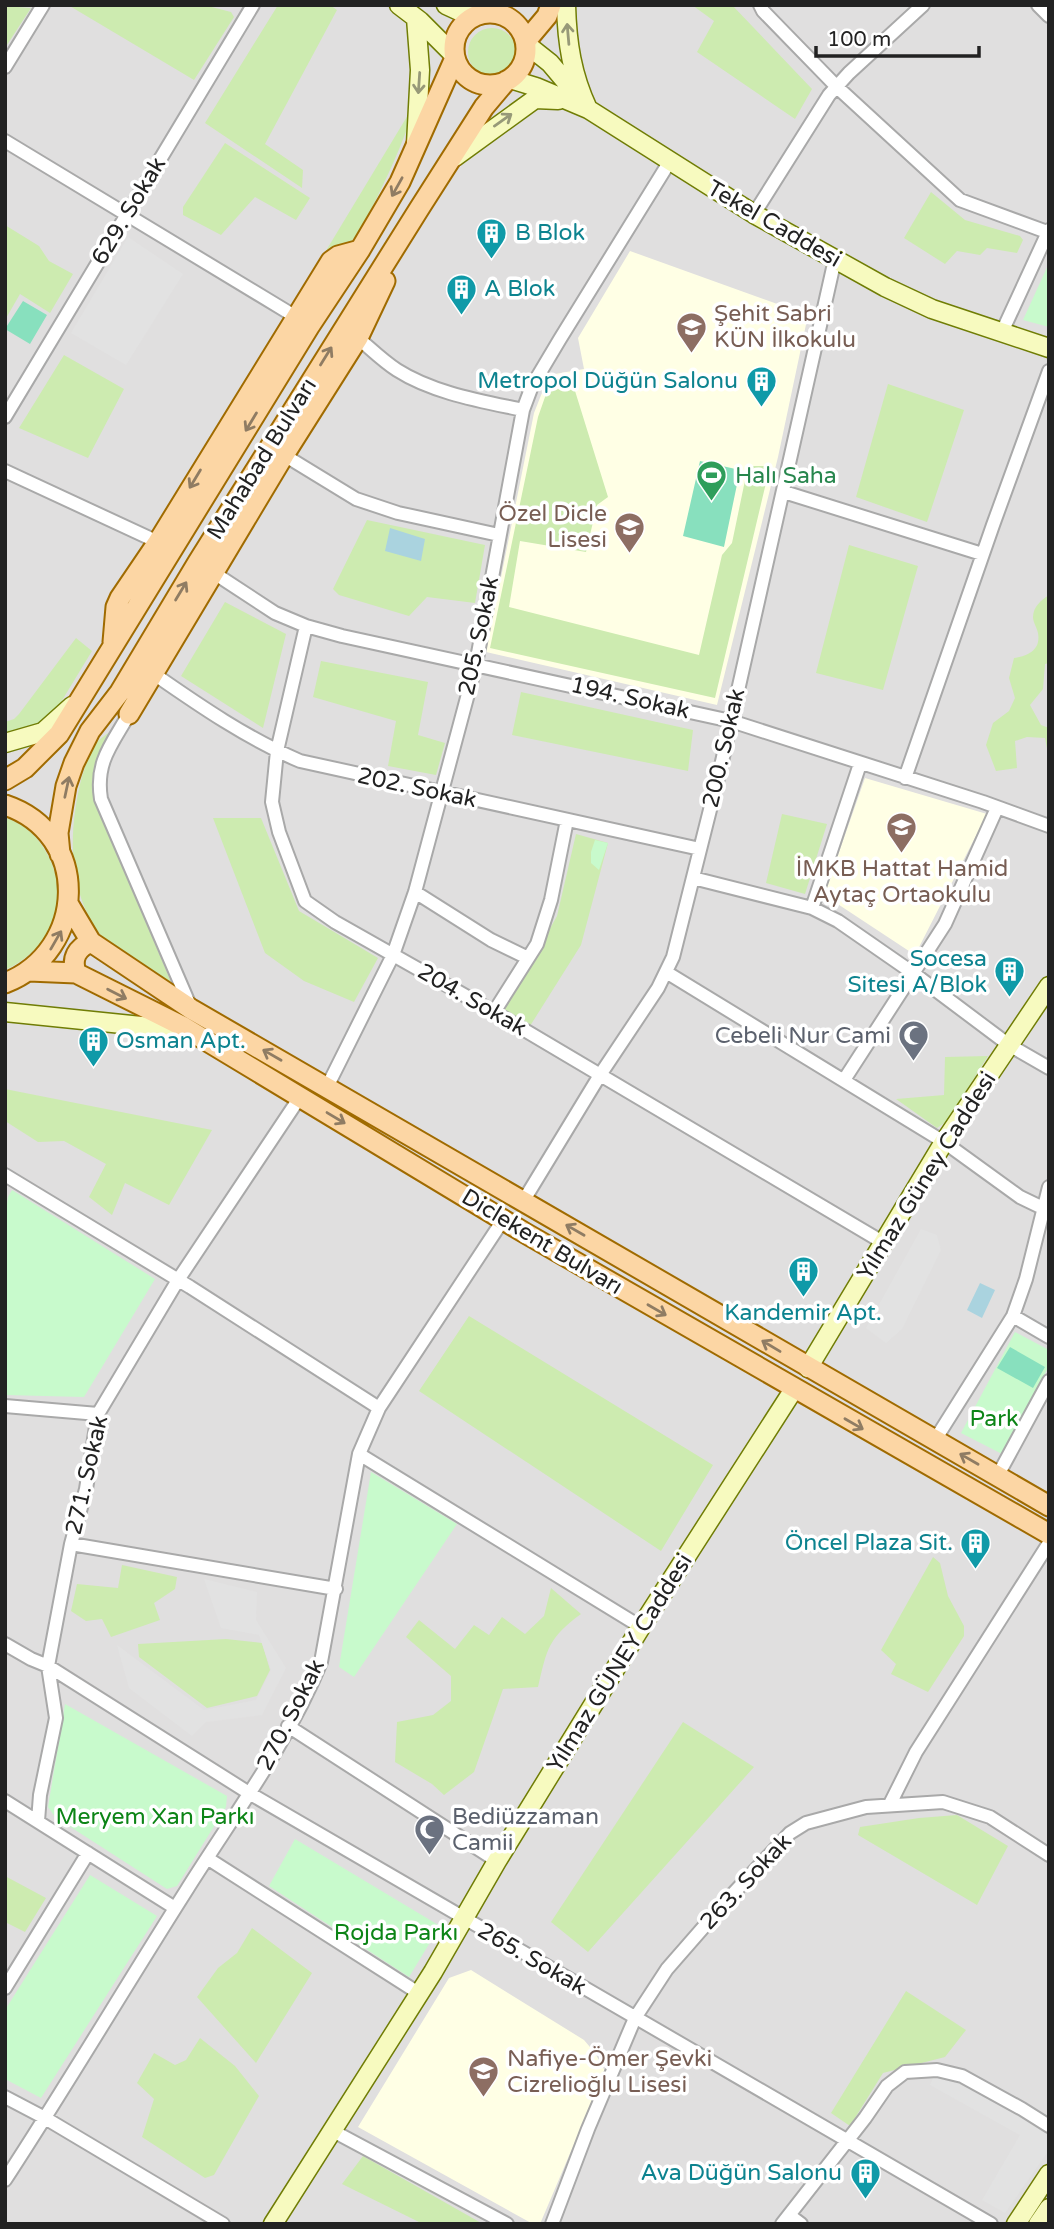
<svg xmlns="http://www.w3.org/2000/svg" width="1054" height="2229" font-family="'Varela Round',sans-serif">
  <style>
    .residential { fill: #e0dfdf }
    .education { fill: #ffffe5 }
    .grass { fill: #cdebb0 }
    .park { fill: #c8facc }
    .pitch { fill: #88e0be }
    .parking { fill: #e2e2e2 }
    .water { fill: #aad3df }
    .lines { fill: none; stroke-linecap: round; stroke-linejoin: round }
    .street-casing { stroke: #a9a9a9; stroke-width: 16 }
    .secondary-casing { stroke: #707d05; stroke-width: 21 }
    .primary-casing { stroke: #a06b00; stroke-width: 23 }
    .street { stroke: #fff; stroke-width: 12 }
    .secondary { stroke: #f7fabf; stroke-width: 18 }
    .primary { stroke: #fcd6a4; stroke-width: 19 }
    .oneway { stroke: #979978 }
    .oneway2 { stroke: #8f7c63 }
    .labels { text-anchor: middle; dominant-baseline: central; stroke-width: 7; stroke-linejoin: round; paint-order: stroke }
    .street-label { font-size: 23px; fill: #222; stroke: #fff }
    .culture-label { font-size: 23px; fill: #0d838f; stroke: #fff; text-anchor: end }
    .education-label { font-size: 23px; fill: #785e54; stroke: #fff; text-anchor: start }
    .leisure-label { font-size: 23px; fill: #27864d; stroke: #fff; text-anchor: start }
    .worship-label { font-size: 23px; fill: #5b616d; stroke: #fff; text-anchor: end }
    .park-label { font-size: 23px; fill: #0c8416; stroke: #fff }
  </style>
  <rect width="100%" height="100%" fill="#f2efe9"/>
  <path class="residential" d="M5,5H1049V2224H5Z"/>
  <path class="education" d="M630,251L808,315L778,457L717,705L486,652L534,413L549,375L584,369L578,338Z
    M865,778L987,814L915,955L824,895Z
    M471,1970L584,2040L595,2053L605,2071L540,2224H533L358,2127L449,1978Z"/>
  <path class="grass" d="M68,5H204L231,12L234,17L194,80Z
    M278,5H330L337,10L265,144L303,170L302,188L205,123Z
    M692,5H732L812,89L795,119L697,52L714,21Z
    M5,6L31,8L5,48Z
    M468 52a24 24 0 1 1 48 0a24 24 0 1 1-48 0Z
    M414,105C411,129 366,227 350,243C342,250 330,254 321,259Z
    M225,143L310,198L296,220L255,197L221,235L183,215V207Z
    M931,192L965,220L1020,236L1023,240L1017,253L987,248L980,255L957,251L945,264L904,238Z
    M5,225L39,246L49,261L73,274L50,313L20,294L5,320Z
    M64,355L124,389L88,458L19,428Z
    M571,378L608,497L597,505L586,552L520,541L509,607L699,655L722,555L732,543L748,466H770L715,698L490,648L538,417L551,380Z
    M888,384L964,410L927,522L856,497Z
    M367,520L485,545L475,603L427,597L409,616L339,595L333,589Z
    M849,545L918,566L883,690L816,673Z
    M1049,595V663L1045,664L1043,689L1030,705L1041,725L1049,728V759L1045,738L1027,737L1015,741L1017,768L996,771L986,745L993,723L1009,711L1015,698L1009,678L1014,658C1028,656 1041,650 1038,633C1037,628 1033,622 1033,617C1033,607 1041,600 1049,595Z
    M225,602L286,634L263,728L181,676Z
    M76,638L92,651L55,712L44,723L5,737V722L14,719L19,714Z
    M321,661L428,682L418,735L445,743L436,775L388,766L396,721L313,697Z
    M521,692L693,730L688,771L512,735Z
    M111,731C98,757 88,771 95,800L171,982C149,975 110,950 97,930C67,886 69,830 81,780C85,768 89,750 98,741C102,737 107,734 111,731Z
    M782,814L827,824L805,894L766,883Z
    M5,818C21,822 35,834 43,847C74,895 55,947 5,970Z
    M213,818H261L299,911L378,958L354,1002L304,981L265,953Z
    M576,834L608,843L581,945L530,1026L504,1010L557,916Z
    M988,1056L947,1121L937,1128L896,1099L944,1095L945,1057Z
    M5,1089L212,1130L169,1205L125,1183L112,1215L89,1197L106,1164L64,1141L38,1142L5,1121Z
    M469,1316L713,1465L661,1551L419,1391Z
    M933,1557L940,1563L948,1596L964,1626V1636L928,1692L891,1674L896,1664L881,1650Z
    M122,1565L177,1577L175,1589L154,1603L160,1620L111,1637L102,1619L86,1621L71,1611L77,1584L118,1588Z
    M551,1588L581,1614C548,1638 547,1649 538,1687L503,1689L474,1772L444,1795L432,1784L395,1762L397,1722L433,1715L451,1701V1676L406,1637L419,1620L455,1649L474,1625L489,1635L502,1617L525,1634L544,1616Z
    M226,1639L262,1643L270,1670L257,1696L207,1708L139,1657L138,1644Z
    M683,1722L754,1767L588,1952L551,1922Z
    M957,1815L1008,1846L977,1905L858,1835L860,1827L919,1818Z
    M5,1876L46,1898L25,1932L5,1922Z
    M252,1928L312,1973L256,2063L197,1997L218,1968L237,1953Z
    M906,1991L966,2030L945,2057L883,2073L850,2126L831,2113Z
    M200,2038L235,2066L259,2096L214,2175L205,2178L142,2137L154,2099L137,2083L154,2053L175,2065L186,2060Z
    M363,2156L483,2224H423L342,2184Z"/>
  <path class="park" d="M1049,263V327L1023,320Z
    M595,840L608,843L599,870L591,863V852Z
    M12,1190L155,1279L84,1397L5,1395V1220L8,1197Z
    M1015,1332L1049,1350V1366L1002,1454L961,1433Z
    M371,1472L457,1524L354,1677L339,1667Z
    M65,1704L227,1796L226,1807L177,1886L167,1889L55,1817L48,1807Z
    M295,1839L440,1926L409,1977L269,1886Z
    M90,1875L157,1916L41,2098L5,2079V2010Z"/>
  <path class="pitch" d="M23,301L47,315L30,344L5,329Z
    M700,461L740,470L724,547L683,536Z
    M1010,1347L1045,1367L1033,1388L997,1368Z"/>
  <path class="parking" d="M128,237L183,274L126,365L71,333Z
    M921,1229L937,1235L941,1250L902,1329L886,1343L866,1328Z
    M204,1579L257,1592L256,1620L286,1668L262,1715L206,1722L192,1736L129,1688L117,1645L204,1710L256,1700L271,1670L259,1635L221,1628Z
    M935,2073L960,2078L1049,2128V2150L1005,2213L982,2200L1020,2135L930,2085Z"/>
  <path class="water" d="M390,528L425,539L421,561L385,551Z
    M980,1283L995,1290L982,1318L967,1310Z"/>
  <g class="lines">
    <defs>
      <path id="street" d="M760,5L763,11L837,87L960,200L1047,232
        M1038,5L1049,16
        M5,67L43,5
        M5,141L296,317
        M754,214L829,95L849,73L923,5
        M1002,332L1049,230
        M358,338C371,349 383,361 397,370C433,393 481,401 523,410
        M5,417L253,5
        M284,455L356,499L398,513L499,535
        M5,471L158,542
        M784,492L982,554
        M214,573L275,613L306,626L342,636L731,721L983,802L1049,826
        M306,626L277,751L272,802L279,832L305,901L335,922L494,1012L884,1243
        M154,674C200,706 248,739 300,761L700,849
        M129,714C112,744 95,762 101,799L191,1008
        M905,778L993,525L1049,371
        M693,878L812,908L838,921L913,973L1009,1045L1049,1068
        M415,892L491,940L528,958
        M812,908L860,764
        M666,972L944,1142L1020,1197L1049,1211
        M494,1012L537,944L551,900L567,820
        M844,1080L945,924L997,808
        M327,1087L393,955L415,892L476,664L523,410L532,386L560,339L670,161
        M5,1175L190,1287L379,1408
        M524,1200L600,1075L658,988L673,957L721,766L835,259
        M1013,1316L1049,1337
        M5,1406L98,1414
        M935,1440L1013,1316L1026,1279L1049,1187
        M359,1454L641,1627
        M998,1475L1049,1381
        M71,1544L336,1589
        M5,1644L31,1659L48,1666L249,1793L991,2224
        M288,1726L497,1861
        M5,1801L175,1908
        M890,1804L916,1752L1049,1543
        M38,1821L40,1795L56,1718L48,1666L71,1544L86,1489L98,1414L178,1280L300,1097
        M207,1858L420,1994
        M5,1988L88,1853
        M5,2097L45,2118L223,2224
        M333,2131L507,2224
        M5,2180C67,2085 125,1987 186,1891C233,1816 288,1743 321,1662L359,1454L379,1408L503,1220
        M789,2215L801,2224
        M552,2224L588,2129L635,2018L667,1969L729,1898L790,1833L806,1823L866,1807L943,1802L990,1817L1049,1855
        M782,2224L865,2118L887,2086L905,2072L937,2070L962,2076L1022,2109L1049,2126"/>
      <path id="secondary" d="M399,5L420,21L454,55
        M446,5L472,17
        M566,5C567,43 572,75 588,109
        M526,44L550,63L577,95
        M510,79L536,87L588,109L754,214L885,287L932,309L1049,348
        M416,144L420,70L416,18
        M455,157L535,99L558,100
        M5,743L43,732L72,706
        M5,1012L161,1028H184
        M808,1368L944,1142L1049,986
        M273,2224L433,1972L497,1861L641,1627L794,1389
        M1016,2224L1049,2174
        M1038,2224L1049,2208"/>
      <path id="primary" d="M454 49a36 36 0 1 1 72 0a36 36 0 1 1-72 0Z
        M526,41L547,16L551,5
        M113,642L116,607L120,598L158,542L331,261L338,256L360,250
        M129,714L284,455L358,338L385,281
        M5,780L25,768L59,734L309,327L360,250L400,182L455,58
        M5,805C92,834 87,951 5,983
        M60,854L58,833L66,786L74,763L90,731L120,692L198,562L419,209L484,107L506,81
        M69,905L91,942L191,1009L1049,1506
        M29,971L76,973L182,1026L525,1233L1049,1534
        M76,973C71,958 77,948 91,942"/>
    </defs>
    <use href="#street" class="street-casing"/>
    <use href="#secondary" class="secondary-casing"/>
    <use href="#primary" class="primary-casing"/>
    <use href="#street" class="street"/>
    <use href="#secondary" class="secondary"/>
    <use href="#primary" class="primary"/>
  </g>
  <defs><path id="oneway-shaft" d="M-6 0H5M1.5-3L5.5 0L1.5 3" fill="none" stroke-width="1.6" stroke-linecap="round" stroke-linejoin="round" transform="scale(1.75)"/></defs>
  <g class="oneway">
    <use href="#oneway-shaft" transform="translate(568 34) rotate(-95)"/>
    <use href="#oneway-shaft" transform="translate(419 83) rotate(94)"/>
    <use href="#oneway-shaft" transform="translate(503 120) rotate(-35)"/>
  </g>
  <g class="oneway2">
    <use href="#oneway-shaft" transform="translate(397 187) rotate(119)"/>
    <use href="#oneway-shaft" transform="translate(326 356) rotate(-58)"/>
    <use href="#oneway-shaft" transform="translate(251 422) rotate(121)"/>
    <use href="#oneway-shaft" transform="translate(195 479) rotate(121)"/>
    <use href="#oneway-shaft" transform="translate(181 591) rotate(-59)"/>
    <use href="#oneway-shaft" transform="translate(67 787) rotate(-78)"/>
    <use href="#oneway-shaft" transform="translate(56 940) rotate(-60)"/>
    <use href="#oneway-shaft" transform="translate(117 994) rotate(27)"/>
    <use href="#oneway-shaft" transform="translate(272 1055) rotate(-150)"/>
    <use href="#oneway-shaft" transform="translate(336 1118) rotate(31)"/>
    <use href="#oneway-shaft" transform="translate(575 1230) rotate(-150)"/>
    <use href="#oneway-shaft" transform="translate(657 1310) rotate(30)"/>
    <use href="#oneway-shaft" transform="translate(771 1346) rotate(-149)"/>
    <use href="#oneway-shaft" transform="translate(854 1424) rotate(30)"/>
    <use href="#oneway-shaft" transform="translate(969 1459) rotate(-150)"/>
  </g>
  <defs>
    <symbol id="building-pin" viewBox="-11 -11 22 30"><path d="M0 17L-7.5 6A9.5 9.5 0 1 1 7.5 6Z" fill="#0f9aa8" stroke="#fff"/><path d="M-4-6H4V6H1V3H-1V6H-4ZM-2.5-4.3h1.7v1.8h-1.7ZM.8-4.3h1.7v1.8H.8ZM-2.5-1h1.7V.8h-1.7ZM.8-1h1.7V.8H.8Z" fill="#fff"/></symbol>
    <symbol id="school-pin" viewBox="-11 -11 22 30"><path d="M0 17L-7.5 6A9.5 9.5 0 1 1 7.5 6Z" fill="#8d6e63" stroke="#fff"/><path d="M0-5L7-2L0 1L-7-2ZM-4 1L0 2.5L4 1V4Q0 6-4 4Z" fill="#fff"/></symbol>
    <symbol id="stadium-pin" viewBox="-11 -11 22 30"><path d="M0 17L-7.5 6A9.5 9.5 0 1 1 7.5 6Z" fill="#2e9e5b" stroke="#fff"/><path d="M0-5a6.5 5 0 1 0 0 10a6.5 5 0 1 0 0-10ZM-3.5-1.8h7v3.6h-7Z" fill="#fff"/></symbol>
    <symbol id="mosque-pin" viewBox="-11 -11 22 30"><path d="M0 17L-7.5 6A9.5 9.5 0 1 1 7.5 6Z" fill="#6b7280" stroke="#fff"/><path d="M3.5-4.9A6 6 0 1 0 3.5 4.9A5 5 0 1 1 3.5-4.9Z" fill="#fff"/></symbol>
  </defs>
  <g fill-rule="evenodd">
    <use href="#building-pin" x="474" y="216" width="35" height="47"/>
    <use href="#building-pin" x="444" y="272" width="35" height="47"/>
    <use href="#school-pin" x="674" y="310" width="35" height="47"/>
    <use href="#building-pin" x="744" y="364" width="35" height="47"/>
    <use href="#stadium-pin" x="694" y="458" width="35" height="47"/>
    <use href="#school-pin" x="612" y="510" width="35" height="47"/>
    <use href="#school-pin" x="884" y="810" width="35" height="47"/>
    <use href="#building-pin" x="992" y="954" width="35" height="47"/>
    <use href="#mosque-pin" x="896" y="1018" width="35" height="47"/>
    <use href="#building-pin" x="76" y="1024" width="35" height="47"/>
    <use href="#building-pin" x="786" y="1254" width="35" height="47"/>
    <use href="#building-pin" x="958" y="1526" width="35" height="47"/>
    <use href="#mosque-pin" x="412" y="1812" width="35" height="47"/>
    <use href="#school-pin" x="466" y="2054" width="35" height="47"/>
    <use href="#building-pin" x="848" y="2156" width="35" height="47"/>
  </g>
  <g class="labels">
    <g class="street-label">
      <text transform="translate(129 211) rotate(-59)">629. Sokak</text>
      <text transform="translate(774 224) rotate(30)">Tekel Caddesi</text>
      <text transform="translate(262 459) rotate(-58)">Mahabad Bulvarı</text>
      <text transform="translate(479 636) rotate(-78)">205. Sokak</text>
      <text transform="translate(630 698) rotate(13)">194. Sokak</text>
      <text transform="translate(724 748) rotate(-77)">200. Sokak</text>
      <text transform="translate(417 788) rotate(12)">202. Sokak</text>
      <text transform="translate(472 1000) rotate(30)">204. Sokak</text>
      <text transform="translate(927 1176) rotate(-58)">Yılmaz Güney Caddesi</text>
      <text transform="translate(542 1242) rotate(31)">Diclekent Bulvarı</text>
      <text transform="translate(87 1475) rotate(-77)">271. Sokak</text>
      <text transform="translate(620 1663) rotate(-58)">Yılmaz GÜNEY Caddesi</text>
      <text transform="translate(291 1715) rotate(-63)">270. Sokak</text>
      <text transform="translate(746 1882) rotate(-47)">263. Sokak</text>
      <text transform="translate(532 1959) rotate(30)">265. Sokak</text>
    </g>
    <g class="culture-label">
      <text x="515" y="233" text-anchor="start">B Blok</text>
      <text x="484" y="289" text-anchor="start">A Blok</text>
      <text x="738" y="381">Metropol Düğün Salonu</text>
      <text x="987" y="959">Socesa<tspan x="987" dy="26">Sitesi A/Blok</tspan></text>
      <text x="116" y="1041" text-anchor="start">Osman Apt.</text>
      <text x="803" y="1313" text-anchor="middle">Kandemir Apt.</text>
      <text x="953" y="1543">Öncel Plaza Sit.</text>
      <text x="842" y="2173">Ava Düğün Salonu</text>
    </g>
    <g class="education-label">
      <text x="714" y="314">Şehit Sabri<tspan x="714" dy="26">KÜN İlkokulu</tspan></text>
      <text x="607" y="514" text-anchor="end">Özel Dicle<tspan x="607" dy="26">Lisesi</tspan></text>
      <text x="902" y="869" text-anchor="middle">İMKB Hattat Hamid<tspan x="902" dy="26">Aytaç Ortaokulu</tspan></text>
      <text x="507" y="2059">Nafiye-Ömer Şevki<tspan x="507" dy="26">Cizrelioğlu Lisesi</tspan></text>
    </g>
    <g class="leisure-label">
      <text x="735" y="476">Halı Saha</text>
    </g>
    <g class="worship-label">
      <text x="891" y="1036">Cebeli Nur Cami</text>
      <text x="452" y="1817" text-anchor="start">Bediüzzaman<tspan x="452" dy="26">Camii</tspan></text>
    </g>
    <g class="park-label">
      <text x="994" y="1419">Park</text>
      <text x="155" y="1817">Meryem Xan Parkı</text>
      <text x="396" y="1933">Rojda Parkı</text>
    </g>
  </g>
  <rect width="1054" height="2229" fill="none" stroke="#222222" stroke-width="14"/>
  <path d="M816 46v10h163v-10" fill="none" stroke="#222222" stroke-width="3.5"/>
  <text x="827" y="46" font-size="21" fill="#222222" stroke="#ffffff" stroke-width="5" paint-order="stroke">100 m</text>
</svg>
